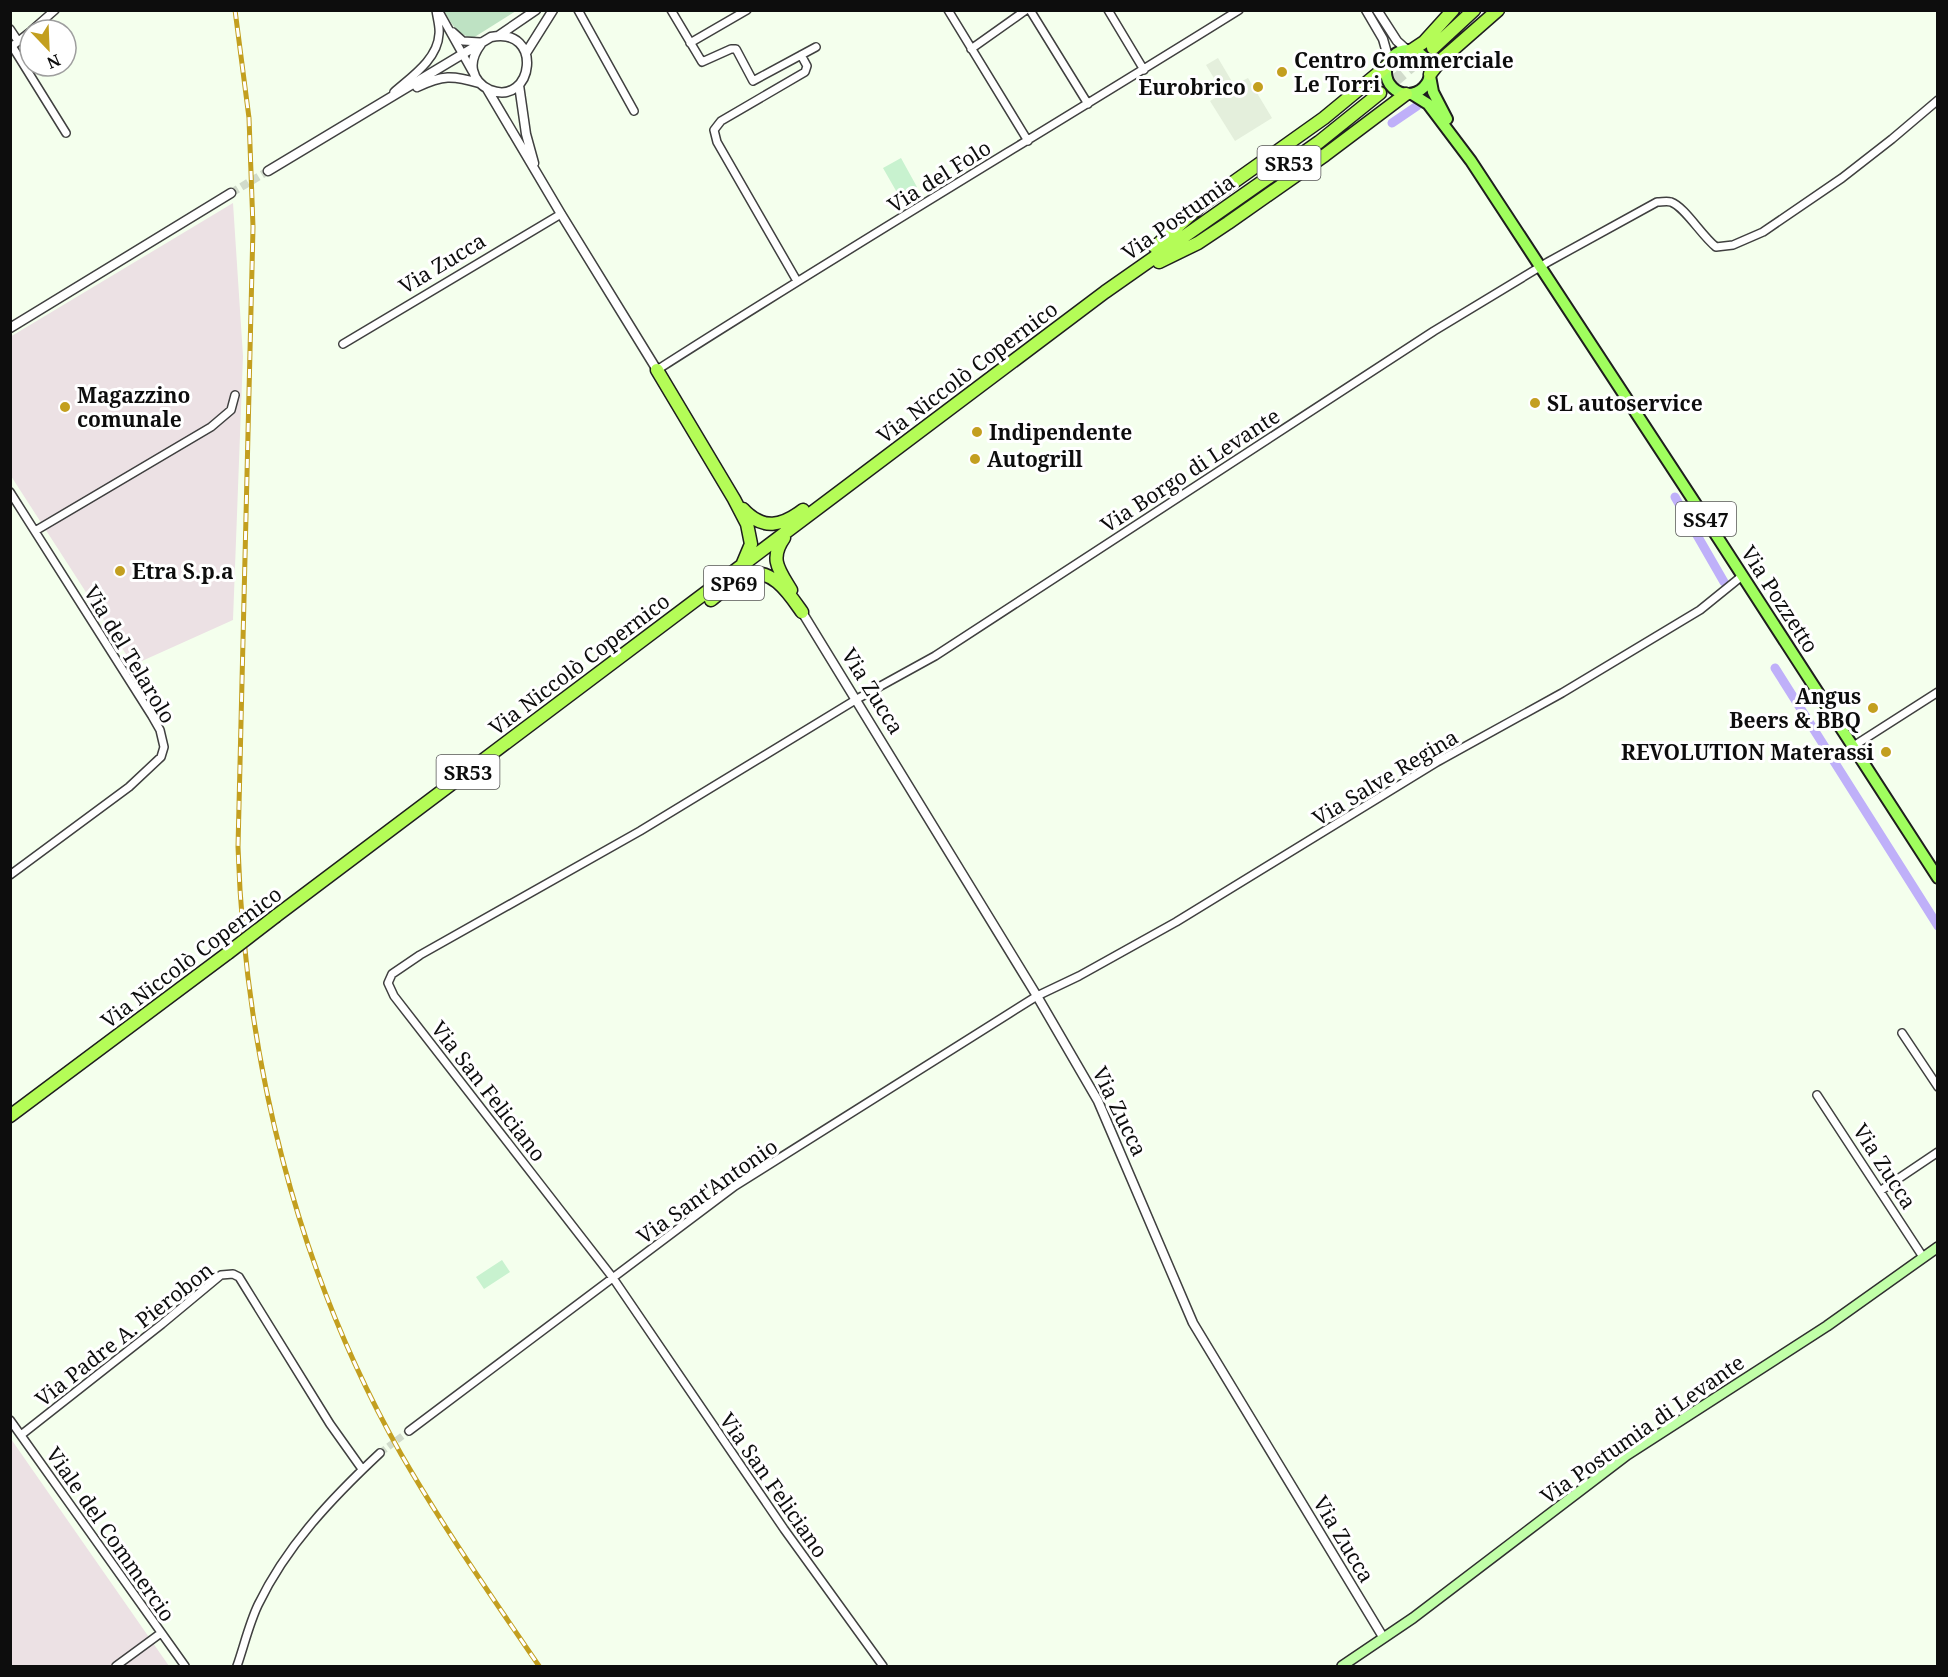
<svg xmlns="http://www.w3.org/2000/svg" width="1948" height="1677" font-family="'Noto Serif',serif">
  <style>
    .industrial { fill: #ece1e4 }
    .cemetery { fill: #bee2c3 }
    .pitch { fill: #c8f2cf }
    .plaza { fill: #e4efdc }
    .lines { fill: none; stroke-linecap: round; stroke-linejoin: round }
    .canal { stroke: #bfb0f9; stroke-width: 9 }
    .minor-tunnel { stroke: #d1dbcb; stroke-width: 7; stroke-dasharray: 7 3.5; stroke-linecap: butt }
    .tertiary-tunnel { stroke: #d1dbcb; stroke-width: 8; stroke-dasharray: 8 4; stroke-linecap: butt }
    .trunk-tunnel { stroke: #d1dbcb; stroke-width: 12; stroke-dasharray: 12 6; stroke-linecap: butt }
    .minor-casing { stroke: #404040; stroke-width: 10 }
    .tertiary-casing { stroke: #404040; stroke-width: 11 }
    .secondary-casing { stroke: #2f2f2f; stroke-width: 12 }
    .primary-casing { stroke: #1e1e1e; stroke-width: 14 }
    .trunk-casing { stroke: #1e1e1e; stroke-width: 15 }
    .minor { stroke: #fff; stroke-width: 7 }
    .tertiary { stroke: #fff; stroke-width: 8 }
    .secondary { stroke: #c1ffa8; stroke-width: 9 }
    .primary { stroke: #a0fe5e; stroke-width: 10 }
    .trunk { stroke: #b4fc57; stroke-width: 12 }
    .rail-casing { stroke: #c39f1f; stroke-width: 5 }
    .rail { stroke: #fff; stroke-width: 3; stroke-dasharray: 9; stroke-linecap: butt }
    .trunk-bridge-casing { stroke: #1e1e1e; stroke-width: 15; stroke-linecap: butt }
    .trunk-bridge { stroke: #b4fc57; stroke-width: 12 }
    .poi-dot { fill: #c39f1f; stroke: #fff; stroke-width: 2 }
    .labels { text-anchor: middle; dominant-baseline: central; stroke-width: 6; stroke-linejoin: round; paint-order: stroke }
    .shield { fill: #fff; stroke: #565656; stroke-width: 1.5 }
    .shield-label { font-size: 20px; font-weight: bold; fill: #0d0d0d }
    .poi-label { font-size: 21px; font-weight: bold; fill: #0d0d0d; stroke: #fff; text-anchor: start }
    .street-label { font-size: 21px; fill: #0d0d0d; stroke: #fff }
  </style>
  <rect width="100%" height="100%" fill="#f4ffed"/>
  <path class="industrial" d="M233,203L243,356L233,620L133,665L11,476L10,337Z
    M11,1439L169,1666H11Z"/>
  <path class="cemetery" d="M444,11H516L473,38C457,35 452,24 444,11Z"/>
  <path class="pitch" d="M901,158L917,187L899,196L883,168Z
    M502,1260L510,1272L484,1289L476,1277Z"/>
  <path class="plaza" d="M1218,58L1234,85L1248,78L1272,118L1235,141L1210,101L1223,93L1206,65Z"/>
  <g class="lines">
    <path class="canal" d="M1392,123L1417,106
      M1675,497L1724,582
      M1775,668L1938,926"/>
    <path class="minor-tunnel" d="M380,1453L409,1431"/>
    <path class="tertiary-tunnel" d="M231,193L268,171"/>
    <path class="trunk-tunnel" d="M1380,93L1433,48"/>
    <defs>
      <path id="minor" d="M438,10L472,71
        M578,10L634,111
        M671,10L702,62L731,49H736L753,81L816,47
        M948,10L1028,141
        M1030,10L1088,104
        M1108,10L1144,70
        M10,29L18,41
        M32,30L55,10
        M453,32L463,41L480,42
        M690,43L747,10
        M12,46L66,133
        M11,47L30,32
        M971,49L1026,10
        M394,92C411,77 438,59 439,34C440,27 437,18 436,10
        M797,281L717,142L714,130L721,121L805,72L807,66L801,55
        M343,344L561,214
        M657,370C849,247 1045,131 1239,10
        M10,492L152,716L160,730L164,747L161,757L129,787L10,875
        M35,531L211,427L231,410L235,395
        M1852,747L1938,692
        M1902,1033L1938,1087
        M1817,1095L1923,1257
        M1880,1191L1938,1152
        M10,1420L185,1666
        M409,1431L735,1186L1037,996L1079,976L1176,922L1437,762L1562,693L1700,610L1742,576
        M21,1435L162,1324L221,1275L233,1274L239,1277L330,1424L362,1469
        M116,1666L161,1633
        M237,1666C244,1646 249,1624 258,1605C287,1545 332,1498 380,1453
        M883,1666L784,1529L613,1278L394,996L388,983L392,974L420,955L640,831L857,699L935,656L1434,331L1548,262L1657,202C1662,202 1667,201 1671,202C1685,207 1701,235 1716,247L1733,245L1763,232L1842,178L1892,139L1938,100"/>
      <path id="tertiary" d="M1366,10L1383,39L1389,60
        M1377,10L1397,41L1407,50
        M498,36L536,10
        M526,53L553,10
        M519,85L526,134L534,163
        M417,87C443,75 452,75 479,83
        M487,89L561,214L657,370
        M268,171L491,37C544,26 534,107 490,90C481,86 475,79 473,70C471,60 475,52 481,44
        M10,328L231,193
        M802,612L1037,996L1098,1101L1193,1323L1383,1637"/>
      <path id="secondary" d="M1342,1666L1413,1618L1627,1455L1827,1326L1938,1247"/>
      <path id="primary" d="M1386 72a22 22 0 1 1 44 0a22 22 0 1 1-44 0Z
        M1430,76L1433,92L1447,119
        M1412,94L1428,104L1471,161L1718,538L1938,878"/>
      <path id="trunk" d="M1433,48L1474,10
        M1412,50L1424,42L1453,10
        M1430,74L1441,60L1498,10
        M1155,247L1200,206L1324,118L1387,66
        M1159,262L1198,243L1228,223L1325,155L1406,94
        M657,370L734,499L747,524L751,544L743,563
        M743,509C763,531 782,526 803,510
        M784,538C769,559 779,570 791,590
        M711,600C721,592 734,580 746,575C772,566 790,595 802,612
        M276,916L1105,292L1319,142L1380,93
        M10,1116L228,953"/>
    </defs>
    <use href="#minor" class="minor-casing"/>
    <use href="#tertiary" class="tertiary-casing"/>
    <use href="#secondary" class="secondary-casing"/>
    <use href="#primary" class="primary-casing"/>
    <use href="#trunk" class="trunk-casing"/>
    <use href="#minor" class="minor"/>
    <use href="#tertiary" class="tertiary"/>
    <use href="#secondary" class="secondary"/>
    <use href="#primary" class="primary"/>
    <use href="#trunk" class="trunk"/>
    <defs>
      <path id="rail" d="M235,10L249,118L253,227L238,847C245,1058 296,1269 401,1454C443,1527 492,1597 539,1666"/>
    </defs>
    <use href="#rail" class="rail-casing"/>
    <use href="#rail" class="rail"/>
    <defs>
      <path id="trunk-bridge" d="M228,953L276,916"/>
    </defs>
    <use href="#trunk-bridge" class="trunk-bridge-casing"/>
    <use href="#trunk-bridge" class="trunk-bridge"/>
  </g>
  <g class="poi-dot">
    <circle cx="1282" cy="72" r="6"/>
    <circle cx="1258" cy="87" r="6"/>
    <circle cx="1535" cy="403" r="6"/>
    <circle cx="65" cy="407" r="6"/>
    <circle cx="977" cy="432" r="6"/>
    <circle cx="975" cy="459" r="6"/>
    <circle cx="120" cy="571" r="6"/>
    <circle cx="1873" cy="708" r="6"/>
    <circle cx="1886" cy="752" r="6"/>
  </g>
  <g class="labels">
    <g class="shield">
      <rect x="1257.5" y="146" width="63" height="34" rx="4.5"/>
      <rect x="1676" y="502" width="60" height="34" rx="4.5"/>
      <rect x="704" y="566" width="60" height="34" rx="4.5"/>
      <rect x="436.5" y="755" width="63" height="34" rx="4.5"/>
    </g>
    <g class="shield-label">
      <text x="1289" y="163">SR53</text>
      <text x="1706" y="519">SS47</text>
      <text x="734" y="583">SP69</text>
      <text x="468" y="772">SR53</text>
    </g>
    <g class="poi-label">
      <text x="1294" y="60">Centro Commerciale<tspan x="1294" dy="24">Le Torri</tspan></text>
      <text x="1246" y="87" text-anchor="end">Eurobrico</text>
      <text x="77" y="395">Magazzino<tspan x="77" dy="24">comunale</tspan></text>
      <text x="1547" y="403">SL autoservice</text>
      <text x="989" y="432">Indipendente</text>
      <text x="987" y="459">Autogrill</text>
      <text x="132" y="571">Etra S.p.a</text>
      <text x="1861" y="696" text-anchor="end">Angus<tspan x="1861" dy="24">Beers &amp; BBQ</tspan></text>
      <text x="1874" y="752" text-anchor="end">REVOLUTION Materassi</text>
    </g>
    <g class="street-label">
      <text transform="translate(939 176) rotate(-32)">Via del Folo</text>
      <text transform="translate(1178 217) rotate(-35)">Via Postumia</text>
      <text transform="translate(442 263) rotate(-31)">Via Zucca</text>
      <text transform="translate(967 372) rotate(-37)">Via Niccolò Copernico</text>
      <text transform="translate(1190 470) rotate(-33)">Via Borgo di Levante</text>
      <text transform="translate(1780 599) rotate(57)">Via Pozzetto</text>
      <text transform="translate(130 654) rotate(59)">Via del Telarolo</text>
      <text transform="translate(579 664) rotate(-37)">Via Niccolò Copernico</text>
      <text transform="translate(873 691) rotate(58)">Via Zucca</text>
      <text transform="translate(1385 777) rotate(-31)">Via Salve Regina</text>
      <text transform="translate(191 957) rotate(-37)">Via Niccolò Copernico</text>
      <text transform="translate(489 1091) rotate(52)">Via San Feliciano</text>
      <text transform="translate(1120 1111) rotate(64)">Via Zucca</text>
      <text transform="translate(1885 1166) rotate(57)">Via Zucca</text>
      <text transform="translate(707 1191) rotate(-35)">Via Sant'Antonio</text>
      <text transform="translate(124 1334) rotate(-38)">Via Padre A. Pierobon</text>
      <text transform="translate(1642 1429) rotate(-35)">Via Postumia di Levante</text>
      <text transform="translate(774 1485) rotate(55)">Via San Feliciano</text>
      <text transform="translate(111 1534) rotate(55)">Viale del Commercio</text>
      <text transform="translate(1344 1539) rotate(59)">Via Zucca</text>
    </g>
  </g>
  <rect width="1948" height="1677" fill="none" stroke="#0d0d0d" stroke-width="24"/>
  <g transform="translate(48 48) rotate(157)"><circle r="28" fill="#ffffff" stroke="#9e9e9e" stroke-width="1.5"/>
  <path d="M0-4.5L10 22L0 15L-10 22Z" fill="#c39f1f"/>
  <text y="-9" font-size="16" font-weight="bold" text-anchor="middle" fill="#0d0d0d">N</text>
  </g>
</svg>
